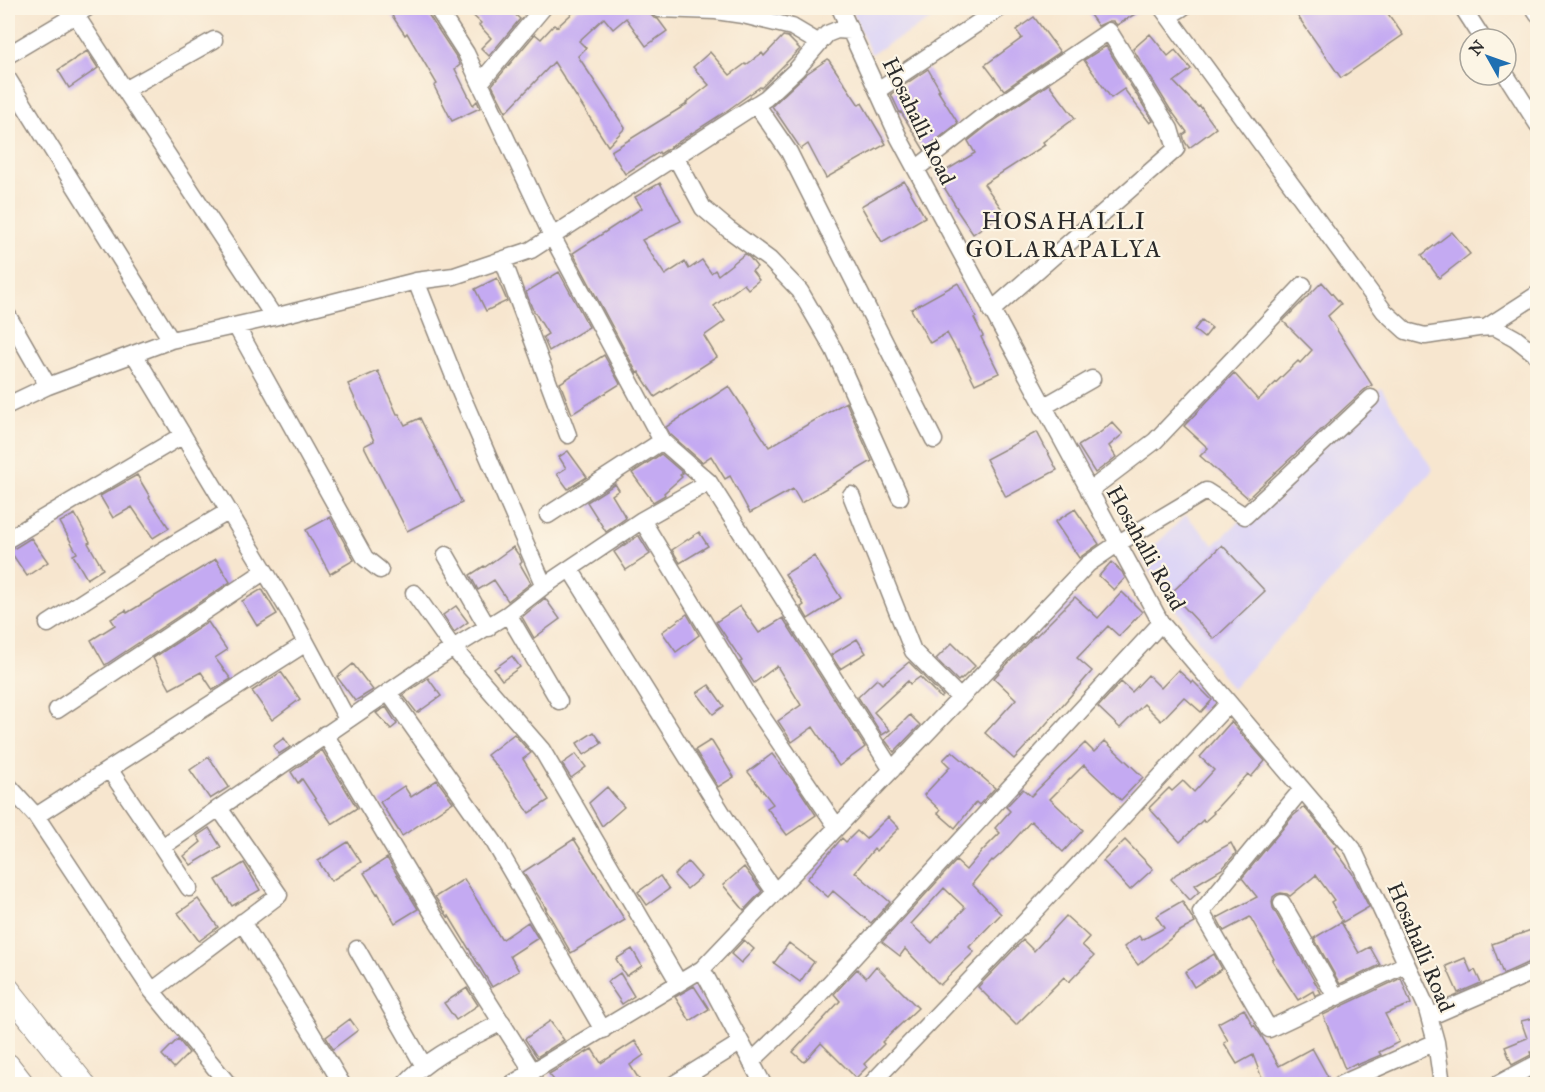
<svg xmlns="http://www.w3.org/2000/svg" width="1545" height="1092" font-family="'IM FELL Great Primer',serif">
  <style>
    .built { fill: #ddd5f6 }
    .building { fill: #c4aaf2; fill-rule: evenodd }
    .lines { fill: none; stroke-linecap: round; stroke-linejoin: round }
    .minor-casing { stroke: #91887d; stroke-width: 19 }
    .highway-casing { stroke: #91887d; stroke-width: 26 }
    .minor { stroke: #fff; stroke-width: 16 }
    .highway { stroke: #fff; stroke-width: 24 }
    .labels { text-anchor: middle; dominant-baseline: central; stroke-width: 4.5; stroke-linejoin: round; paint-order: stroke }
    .street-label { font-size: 22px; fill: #2b2b2b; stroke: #fcf5e5 }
    .neighbourhood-label { font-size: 24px; letter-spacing: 1.5px; fill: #2b2b2b; stroke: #fcf5e5 }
  </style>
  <rect width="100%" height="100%" fill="#fcf5e5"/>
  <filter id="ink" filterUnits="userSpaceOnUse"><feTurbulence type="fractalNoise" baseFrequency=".0167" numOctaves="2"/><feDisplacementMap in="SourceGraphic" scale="12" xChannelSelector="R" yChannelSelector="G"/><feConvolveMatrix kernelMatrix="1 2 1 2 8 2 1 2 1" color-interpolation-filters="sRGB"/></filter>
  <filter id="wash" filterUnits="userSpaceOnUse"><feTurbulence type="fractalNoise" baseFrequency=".008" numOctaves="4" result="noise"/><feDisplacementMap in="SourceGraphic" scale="24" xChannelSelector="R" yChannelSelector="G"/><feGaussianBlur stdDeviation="1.35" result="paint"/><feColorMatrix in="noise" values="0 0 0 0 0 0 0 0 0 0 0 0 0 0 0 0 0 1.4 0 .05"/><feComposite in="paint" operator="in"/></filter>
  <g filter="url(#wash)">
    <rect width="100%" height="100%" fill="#f7e6cf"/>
    <path class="built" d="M851,8H952L871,54Z
      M1381,388L1433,470L1232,689L1141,559L1186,515L1214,545Z"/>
    <g id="blocks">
      <path class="building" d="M387,8H424L457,58L460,65L455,69L473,105L477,101L480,108L452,121L434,86L437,84L407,33L405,35Z
        M465,8H508L520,19L489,56L481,48L491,38L479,25L481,23Z
        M578,8H649L650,14L654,18L658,19L667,31L646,46L626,18L613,29L604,18L579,41L586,48L578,56L625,128L608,146L554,62L506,112L492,85L535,34L541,39L554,25L557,27Z
        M1085,8H1145L1117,25L1113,21H1109L1098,26Z
        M1292,8H1384L1403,35L1341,78Z
        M1034,17L1060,52L1004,90L985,65L1022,38L1016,30Z
        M1150,34L1168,56L1175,50L1191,69L1174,82L1198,107L1200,106L1216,128L1189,148L1185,142L1183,135L1187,132L1170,109L1133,49Z
        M783,36L788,37L800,49L761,88L760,87L725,112L660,154L659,152L625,174L611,151L687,104L686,103L709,85L693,67L710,52L730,75L745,64L746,65L762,53L764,56Z
        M1106,46L1153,121L1150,123L1124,89L1111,98L1084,60Z
        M87,51L98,68L69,88L58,70Z
        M828,59L859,105L862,103L886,144L826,178L808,144L801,149L772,106L806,74Z
        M928,69L940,90L938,91L958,123L924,150L901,112L900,113L891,94Z
        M1049,84L1075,118L1043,142L1045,145L984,184L1004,212L973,234L956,209L957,208L937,176L975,153L968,141L988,125Z
        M904,181L925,217L882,242L861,206Z
        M660,183L681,221L642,240L665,275L685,262L689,269L702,260L711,273L715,270L718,275L745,254L750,258L757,267L752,271L759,280L748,289L744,284L714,306L725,321L704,336L717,357L655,397L639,372L637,373L573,253L642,208L635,197Z
        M1452,232L1470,254L1439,278L1422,255Z
        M559,272L589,327L549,351L543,337L548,334L532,308L526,292Z
        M497,278L507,301L486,311L475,289Z
        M1322,282L1341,304L1328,316L1372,385L1364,390L1248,498L1200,456L1208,448L1184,426L1234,373L1258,400L1298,361L1300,363L1312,350L1283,321Z
        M958,283L976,317L974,318L983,336L981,337L999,373L975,384L958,350L957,351L947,333L930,343L911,309Z
        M1202,320L1212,328L1204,338L1194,330Z
        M604,355L620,384L572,414L560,383Z
        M378,371L397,414H399L405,425L420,418L462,503L407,531L364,446L374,441L348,384Z
        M729,386L769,447L846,402L872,461L801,503L793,489L750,513L730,476L725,479L711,456L702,462L670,434L666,427Z
        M1112,422L1123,434L1109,446L1116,457L1095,473L1078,446L1101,432Z
        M1037,432L1057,470L1006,497L986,459Z
        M568,451L587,477L568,489L557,474L566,468L559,457Z
        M661,454L683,473L680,475L682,477L664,493L665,495L653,502L632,473Z
        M137,475L150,497L149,498L169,528L153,538L132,507L113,518L100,496Z
        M615,484L619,490L612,495L626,518L606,532L587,502Z
        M1075,509L1099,544L1079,558L1055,522Z
        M75,514L90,542L88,543L103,569L87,579L73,555L77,553L60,522Z
        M330,517L354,560L330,574L306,530Z
        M699,532L708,546L680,563L672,550Z
        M638,536H639L650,554L626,570L614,552Z
        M31,538L48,562L27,576L10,551Z
        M1222,545L1265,591L1214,639L1171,593Z
        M513,547L520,557L522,562L520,564L531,583L508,601L494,580L478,590L470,575L484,566L485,567Z
        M814,556L841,598L808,619L801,607L804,605L785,574Z
        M216,559L230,582L105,665L91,640L115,625L111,619L126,610L127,613Z
        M1111,562L1122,572L1125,578L1114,590L1099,576Z
        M262,589L277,614L257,626L242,601Z
        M1122,592L1142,612L1119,636L1108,626L1077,658L1092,671L1040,731L1014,759L985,733L1016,699L994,678L1034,636L1035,637L1075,597L1098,618Z
        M545,598L560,619L534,638L522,617Z
        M456,606L468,622L454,632L443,615Z
        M740,606L759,633L783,618L865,747L839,766L813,727L792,742L778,721L801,705L777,666L754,683L740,662L742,661L716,622Z
        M687,614L699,635L676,652L662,632Z
        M208,622L227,650L215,658L231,679L213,690L201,672L170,689L153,658Z
        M857,639L866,653L840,669L831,655Z
        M952,643L975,666L961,680L960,679L958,681L936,659Z
        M512,656L520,667L502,680L494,669Z
        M909,662L943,696L941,698L920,677L910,684L908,681L874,712L890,730L882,735L858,697L877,679L882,684Z
        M353,664L373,690L355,701L337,677Z
        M1178,670L1192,683L1193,681L1212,700L1201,712L1184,697L1161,721L1144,704L1120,728L1098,707L1121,682L1132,692L1148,675L1161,688Z
        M281,672L300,699L272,720L252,691Z
        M428,678L441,696L417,713L403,695Z
        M709,685L724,706L713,714L697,693Z
        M386,707L397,724L391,729L376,713Z
        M910,715L920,725L894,752L885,740Z
        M1231,722L1265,761L1251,777L1248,774L1213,812L1214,813L1204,822L1203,820L1180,842L1149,808L1169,788L1172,791L1183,781L1194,792L1214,770L1200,757Z
        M594,732L602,743L584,755L577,743Z
        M514,734L531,753L523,759L549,800L529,813L503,774L487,755Z
        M284,738L290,747L279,754L273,746Z
        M711,740L734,777L718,787L695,750Z
        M1105,741L1143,777L1121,800L1084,765L1050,799L1083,830L1063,852L1031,821L1003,852L993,861L992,860L972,884L1001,914L969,947L974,952L940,985L905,949L900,956L882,942L956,861L966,870L982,851L1000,833L995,828L1010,811L1006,807L1023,789L1031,796L1085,743L1094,752ZM944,888L965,908L932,943L911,924Z
        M322,750L357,808L332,824L302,779L298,783L291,772Z
        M952,751L995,788L979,805L976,802L955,828L938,813L940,810L924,795L950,767L943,760Z
        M576,754L586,767L571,778L562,764Z
        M772,754L795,783L816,815L787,835L767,808L773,804L748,772Z
        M209,757L229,787L210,799L190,770Z
        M437,780L453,802L402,836L380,802L404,786L411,797Z
        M607,787L624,807L602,826L589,803Z
        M1304,807L1337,846L1334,848L1352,873L1369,907L1343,922L1331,902L1334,900L1316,875L1290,896L1287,894L1281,893L1277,894L1273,897L1272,902L1273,908L1321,993L1315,996L1313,991L1298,1000L1272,960L1274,959L1250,917L1224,931L1217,918L1257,897L1242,878L1293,816Z
        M888,817L899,828L876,851L874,849L855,872L890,902L871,923L833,891L828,897L807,879L842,838L846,842L857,831L866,839Z
        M209,828L221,847L191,865L184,856L201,842L197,836Z
        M574,839L625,920L571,953L545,908H546L523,872Z
        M1125,840L1153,869L1130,890L1103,861Z
        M348,842L361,862L331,881L318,861Z
        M1231,843L1236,853L1222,869L1195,885L1200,891L1190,900L1171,879L1176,874Z
        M387,858L418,909L395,923L378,893L377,894L364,873Z
        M688,862L701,877L687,889L674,875Z
        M244,863L260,890L232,906L216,880Z
        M744,867L762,891L744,910L723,885Z
        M660,876L669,889L647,905L638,892Z
        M464,879L501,939L502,938L503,939L528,922L538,938L510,956L519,971L492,987L449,916L448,917L435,897Z
        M198,899L218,927L199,941L178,913Z
        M1182,901L1195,923L1180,931L1138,965L1124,947L1139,936L1142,940L1164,928L1156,916Z
        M1066,916L1089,937L1082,945L1094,956L1069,982L1064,977L1016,1025L978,987L1023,940L1034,951Z
        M1341,922L1359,953L1370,947L1380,965L1340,984L1314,938Z
        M1534,929L1538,938V958L1503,974L1492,944Z
        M744,940L754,949L741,963L731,954Z
        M789,943L814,962L800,982L774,963Z
        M632,949L642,966L626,976L616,959Z
        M1214,954L1222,969L1194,987L1185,972Z
        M1465,958L1471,972L1475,970L1481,983L1458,993L1446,966Z
        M876,966L918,1008L882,1042L884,1044L864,1064L867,1067L856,1078L821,1043L804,1062L793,1052L840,1001L834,994L857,969L866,978Z
        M620,973L634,996L622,1004L607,982Z
        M1401,978L1411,1004L1385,1014L1399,1042L1379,1052L1381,1055L1357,1065L1356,1063L1345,1069L1323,1015Z
        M694,986L709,1009L690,1021L675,997Z
        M467,988L478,1005L456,1020L444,1003Z
        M1244,1009L1253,1026L1254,1025L1262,1037L1279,1066L1312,1048L1328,1077L1315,1084H1264L1253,1055L1237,1064L1224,1043L1228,1041L1218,1023Z
        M1538,1017V1053L1533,1054L1532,1052H1530L1531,1055L1512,1065L1505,1047L1527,1038L1521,1021Z
        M350,1019L358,1030L333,1049L326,1037Z
        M550,1021L564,1040L537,1057L525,1039Z
        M178,1039L189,1053L174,1068L162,1055Z
        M635,1041L644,1055L630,1065L642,1084H557L549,1074L592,1049L601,1063Z
        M1538,1075V1084H1520Z"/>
    </g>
  </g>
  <g filter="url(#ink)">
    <use href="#blocks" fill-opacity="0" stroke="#91887d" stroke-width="1.5"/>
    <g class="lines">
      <defs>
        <path id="minor" d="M437,8L466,53L552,236L662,441L709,482
          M840,8L899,138L1161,623L1353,849L1426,1006L1436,1042L1442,1084
          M1162,8L1384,311L1406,331L1425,336L1478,328L1495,327L1515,338L1538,356
          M1463,8L1483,39
          M1534,8L1538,14
          M659,9L716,11L743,15L792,27L819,43
          M75,14L274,317
          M1169,16L1182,8
          M8,55L87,8
          M1506,75L1538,125
          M8,79L171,340
          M480,83L543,8
          M125,90L214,40
          M878,90L1000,8
          M756,104L789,152L934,440
          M675,156L703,208L728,229L770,260L800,291L834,350L900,497
          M916,169L982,117L1109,31L1170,129L1176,149L991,311
          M503,260L568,435
          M416,281L461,394L544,586
          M8,316L48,386L8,405
          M236,326L365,558L380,570
          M1487,327L1538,294
          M134,354L289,611L347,719
          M48,386L171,340L274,317L416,281L454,276L531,250L766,98L796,70L827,34L837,30L851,31
          M1043,407L1092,379
          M1089,491L1155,441L1303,285
          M851,495L913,651L960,698
          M548,515L662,441
          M642,520L754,705L837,827
          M8,539L183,435
          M446,555L488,628
          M570,569L739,840L775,892
          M414,593L453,648L542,750L679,983
          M508,614L559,701
          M48,624L155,555L229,511
          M388,692L494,842L603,1030
          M57,710L265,571
          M325,734L436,919L533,1072
          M109,769L162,847L189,888
          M8,785L36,816L152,991L228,1084
          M1302,789L1201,912L1269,1029L1406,964
          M36,816L306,643
          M162,847L453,648L508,614L544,586L642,520L709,482L892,770
          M1282,903L1336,997
          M242,922L308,1027L342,1084
          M357,949L424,1066
          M702,969L763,1084
          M152,991L279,895L219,808
          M1429,1017L1538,970
          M751,1062L805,1010L1161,623
          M405,1084C430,1055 468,1040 502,1022
          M512,1084L702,969L1088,564L1117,544L1206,491L1245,516L1371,398
          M674,1084L740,1043
          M871,1084L994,955L1229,703
          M1341,1084L1436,1042
          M1498,1084L1538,1063"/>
        <path id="highway" d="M8,990L83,1084
          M8,1066L22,1084"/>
      </defs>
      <use href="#minor" class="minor-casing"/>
      <use href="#highway" class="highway-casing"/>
      <use href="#minor" class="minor"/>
      <use href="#highway" class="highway"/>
    </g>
  </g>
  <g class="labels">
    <g class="street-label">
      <text transform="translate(919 121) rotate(64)">Hosahalli Road</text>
      <text transform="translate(1146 548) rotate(61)">Hosahalli Road</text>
      <text transform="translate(1421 947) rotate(67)">Hosahalli Road</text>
    </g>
    <g class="neighbourhood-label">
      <text x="1064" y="221">HOSAHALLI<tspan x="1064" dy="28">GOLARAPALYA</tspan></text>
    </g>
  </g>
  <rect width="1545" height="1092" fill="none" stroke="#fcf5e5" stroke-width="30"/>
  <g transform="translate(1488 57) rotate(310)"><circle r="28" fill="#fcf5e5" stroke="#a8a49b" stroke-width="1.5"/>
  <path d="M0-4.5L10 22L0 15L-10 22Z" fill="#1f6fb2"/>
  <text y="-9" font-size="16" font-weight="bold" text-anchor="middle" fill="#2b2b2b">N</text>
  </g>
</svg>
